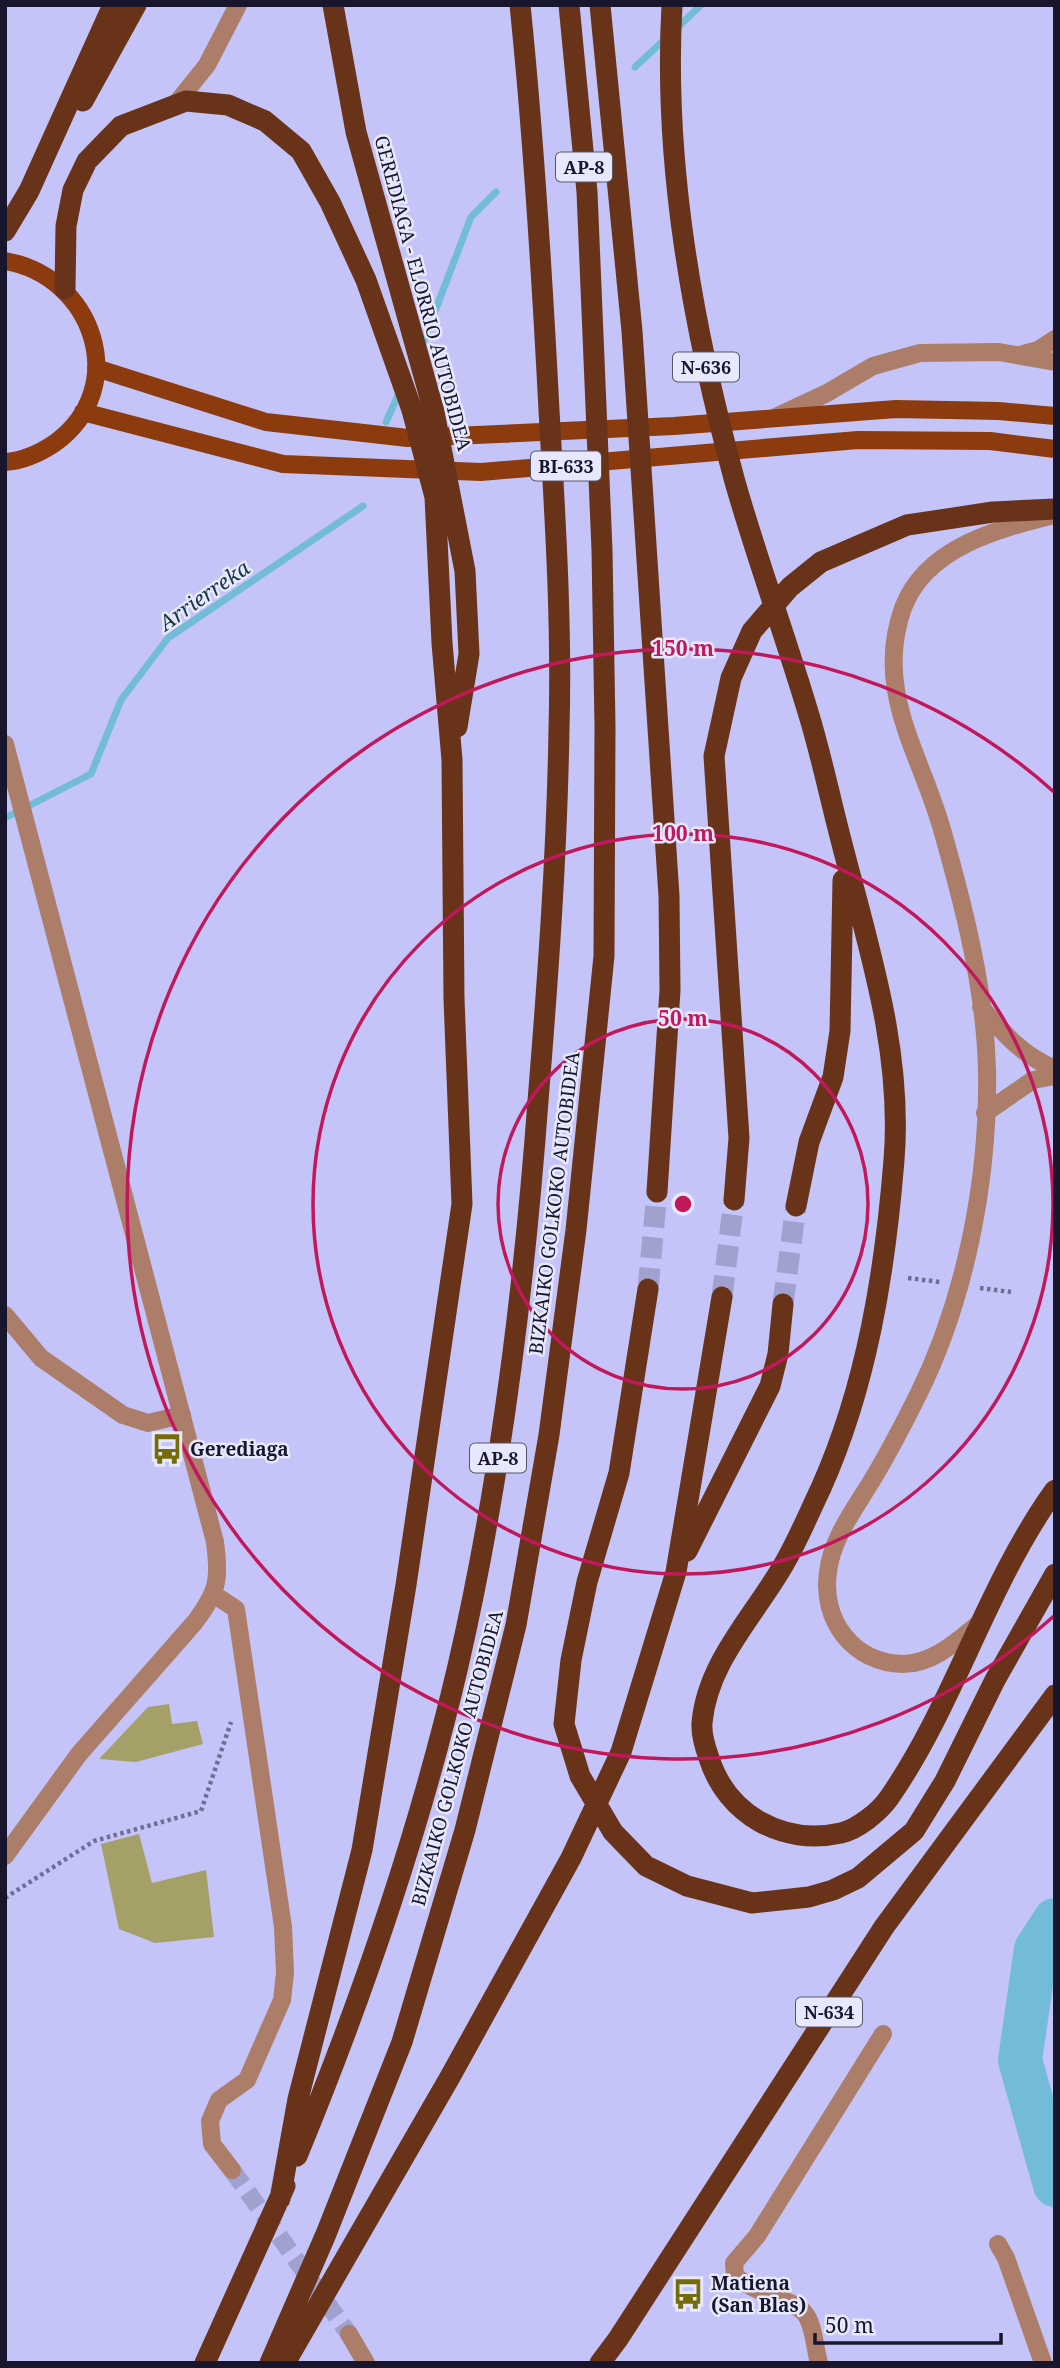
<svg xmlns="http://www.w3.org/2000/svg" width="1060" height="2368" font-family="'Noto Serif',serif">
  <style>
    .green { fill: #a4a067 }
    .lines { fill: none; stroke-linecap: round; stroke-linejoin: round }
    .stream { stroke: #72bcd8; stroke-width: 7 }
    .river { stroke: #72bcd8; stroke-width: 44 }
    .minor-tunnel { stroke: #a1a1cf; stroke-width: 18; stroke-dasharray: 18 9; stroke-linecap: butt }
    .highway-tunnel { stroke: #a1a1cf; stroke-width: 21; stroke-dasharray: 21 10; stroke-linecap: butt }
    .path { stroke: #6f6f94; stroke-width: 4.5; stroke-dasharray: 3.5 3.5; stroke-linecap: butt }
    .minor { stroke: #ac7e6a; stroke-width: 18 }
    .major { stroke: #8b3b0e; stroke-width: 18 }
    .highway { stroke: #693319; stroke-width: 21 }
    .ring { fill: none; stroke: #c2185b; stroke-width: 3.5 }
    .labels { text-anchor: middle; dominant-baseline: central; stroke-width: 5; stroke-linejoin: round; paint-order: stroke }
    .shield { fill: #e8e8fc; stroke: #56556b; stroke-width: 2 }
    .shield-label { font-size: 18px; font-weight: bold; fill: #17162d }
    .street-label { font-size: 19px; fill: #17162d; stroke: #e8e8fc }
    .poi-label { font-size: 19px; font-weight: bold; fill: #17162d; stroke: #e8e8fc; text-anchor: start }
    .water-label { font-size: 21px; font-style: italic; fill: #153844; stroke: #e8e8fc }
    .centre { fill: #c2185b; stroke: #e8e8fc; stroke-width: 3.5 }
    .ring-label { font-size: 21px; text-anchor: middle; font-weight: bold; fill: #c2185b; stroke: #e8e8fc; stroke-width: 5; stroke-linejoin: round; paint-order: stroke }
  </style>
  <rect width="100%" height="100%" fill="#c4c4f8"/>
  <path class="green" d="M169,1704L172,1724L197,1721L203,1744L136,1762L99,1759L148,1707Z
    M139,1834L152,1883L206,1870L214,1937L155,1943L119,1929L101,1844Z"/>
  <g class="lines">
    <path class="stream" d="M677,28L701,5
      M635,67L665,39
      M421,348L471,217L496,192
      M386,422L400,391
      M5,818L91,774L121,700L168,638L363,506"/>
    <path class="river" d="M1055,1920L1036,1949L1020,2060L1055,2185"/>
    <path class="minor-tunnel" d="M232,2170L349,2334"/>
    <path class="highway-tunnel" d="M648,1289L657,1192
      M722,1297L734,1200
      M783,1304L796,1206"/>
    <path class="path" d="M908,1278L940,1282
      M980,1288L1011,1292
      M5,1898L94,1841L201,1811L231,1722"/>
    <path class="minor" d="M175,105L207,65L238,5
      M1020,355L1038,350L1055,339
      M776,417L827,393L873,366L920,353L999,352L1055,362
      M5,744L215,1542C220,1580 218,1591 195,1622L79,1754L5,1856
      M981,1007C1004,1034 1022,1055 1055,1069
      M985,1113L1033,1080L1055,1076
      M5,1315L41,1358L123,1415L148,1423L182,1415
      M213,1594L236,1609L283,1927L285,1973L282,2000L247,2080L219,2100L210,2121L212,2144L232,2170
      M977,1625C956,1642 932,1664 903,1664C853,1663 821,1620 828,1572C832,1537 857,1506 874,1477C890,1450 904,1423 918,1395C966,1298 989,1178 987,1070C985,989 965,911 943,833C922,755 873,692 903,608C926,547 998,529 1054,515
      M998,2244L1006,2258L1043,2363
      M349,2334L366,2363
      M819,2363C815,2349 814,2327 806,2315C796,2299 753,2293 735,2276L734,2263L757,2236L883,2034"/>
    <path class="major" d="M5,261C93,276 132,387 55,443C40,453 23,461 5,462
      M96,368L266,422L408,438L674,426L896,409L999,411L1055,416
      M83,412L283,464L481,472L858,440L990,441L1055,449"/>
    <path class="highway" d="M333,5L356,132L434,412L465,571L469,654L457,727
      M600,5L632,331L669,896L670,990L657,1192
      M672,5C663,165 693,328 735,482C757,559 785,635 808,712C821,754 830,798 841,840C868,946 903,1050 894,1160C885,1272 867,1385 821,1488C809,1513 798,1540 784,1564C755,1615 707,1662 702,1723C701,1735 705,1747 709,1758C727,1815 783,1846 841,1833C858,1829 879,1812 889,1798C955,1703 986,1586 1055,1490
      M83,101L136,5
      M5,231L29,191L113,5
      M65,289L66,226L73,190L87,161L121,126L186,101L228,105L265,121L301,151L330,202L366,280L412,410L435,497L442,643L452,760L454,999L462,1204L406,1585L362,1850L298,2099L280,2199
      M734,1200L739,1138L714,756L731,678L752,631L790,587L821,562L907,525L993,512L1055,509
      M796,1206L809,1142L833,1077L840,1031L843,880
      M648,1289L619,1473L587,1582L571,1660L564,1724L580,1776L613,1832L646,1866L687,1886L752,1903L809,1897L833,1890L858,1878L914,1831L945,1781L995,1680L1055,1574
      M687,1551L770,1386L778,1354L783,1304
      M297,2156C362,1998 419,1833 458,1666C501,1480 524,1291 538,1101C548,977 557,853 559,729C562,623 555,516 549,410C542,275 534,140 520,5
      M205,2363L285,2186
      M270,2363L326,2234L402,2042L465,1830L516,1625L549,1435L576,1230L604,956L605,727L602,550L587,192L569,5
      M285,2363L450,2077L571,1858L621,1752L676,1572L722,1297
      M600,2363L618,2339L884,1927L1055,1695"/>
  </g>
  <g class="ring">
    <circle cx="683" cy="1204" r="185"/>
    <circle cx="683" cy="1204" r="370"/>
    <path d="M1054 1616A555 555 0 1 1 1054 792"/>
  </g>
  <defs>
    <symbol id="bus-bare" viewBox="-9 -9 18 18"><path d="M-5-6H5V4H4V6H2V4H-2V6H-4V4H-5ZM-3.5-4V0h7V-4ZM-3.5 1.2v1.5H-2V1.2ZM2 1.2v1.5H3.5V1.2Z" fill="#746c08" stroke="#e8e8fc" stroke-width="2.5" paint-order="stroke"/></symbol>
  </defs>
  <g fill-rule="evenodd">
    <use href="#bus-bare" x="145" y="1427" width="44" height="44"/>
    <use href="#bus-bare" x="666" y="2272" width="44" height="44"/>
  </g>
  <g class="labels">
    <g class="shield">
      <rect x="556" y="152.5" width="56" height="29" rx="5"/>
      <rect x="673" y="352.5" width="66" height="29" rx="5"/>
      <rect x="531" y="451.5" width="70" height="29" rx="5"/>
      <rect x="470" y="1443.5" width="56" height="29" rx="5"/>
      <rect x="796" y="1997.5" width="66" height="29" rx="5"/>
    </g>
    <g class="shield-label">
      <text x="584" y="167">AP-8</text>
      <text x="706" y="367">N-636</text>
      <text x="566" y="466">BI-633</text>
      <text x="498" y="1458">AP-8</text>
      <text x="829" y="2012">N-634</text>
    </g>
    <g class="street-label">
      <text transform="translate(423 293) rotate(75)">GEREDIAGA - ELORRIO AUTOBIDEA</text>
      <text transform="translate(554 1203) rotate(-83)">BIZKAIKO GOLKOKO AUTOBIDEA</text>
      <text transform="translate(457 1758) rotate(-75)">BIZKAIKO GOLKOKO AUTOBIDEA</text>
    </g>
    <g class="poi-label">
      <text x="190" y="1449">Gerediaga</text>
      <text x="711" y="2283">Matiena<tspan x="711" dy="22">(San Blas)</tspan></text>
    </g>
    <g class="water-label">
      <text transform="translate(204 595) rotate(-35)">Arrierreka</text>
    </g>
  </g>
  <circle cx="683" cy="1204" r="10" class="centre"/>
  <g class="ring-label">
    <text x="683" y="656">150 m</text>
    <text x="683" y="841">100 m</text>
    <text x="683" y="1026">50 m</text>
  </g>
  <rect width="1060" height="2368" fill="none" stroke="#17162d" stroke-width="14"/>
  <path d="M815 2333v10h186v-10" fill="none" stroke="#17162d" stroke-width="3.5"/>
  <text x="825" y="2333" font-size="21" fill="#17162d" stroke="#e8e8fc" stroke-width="5" paint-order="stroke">50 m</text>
</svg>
